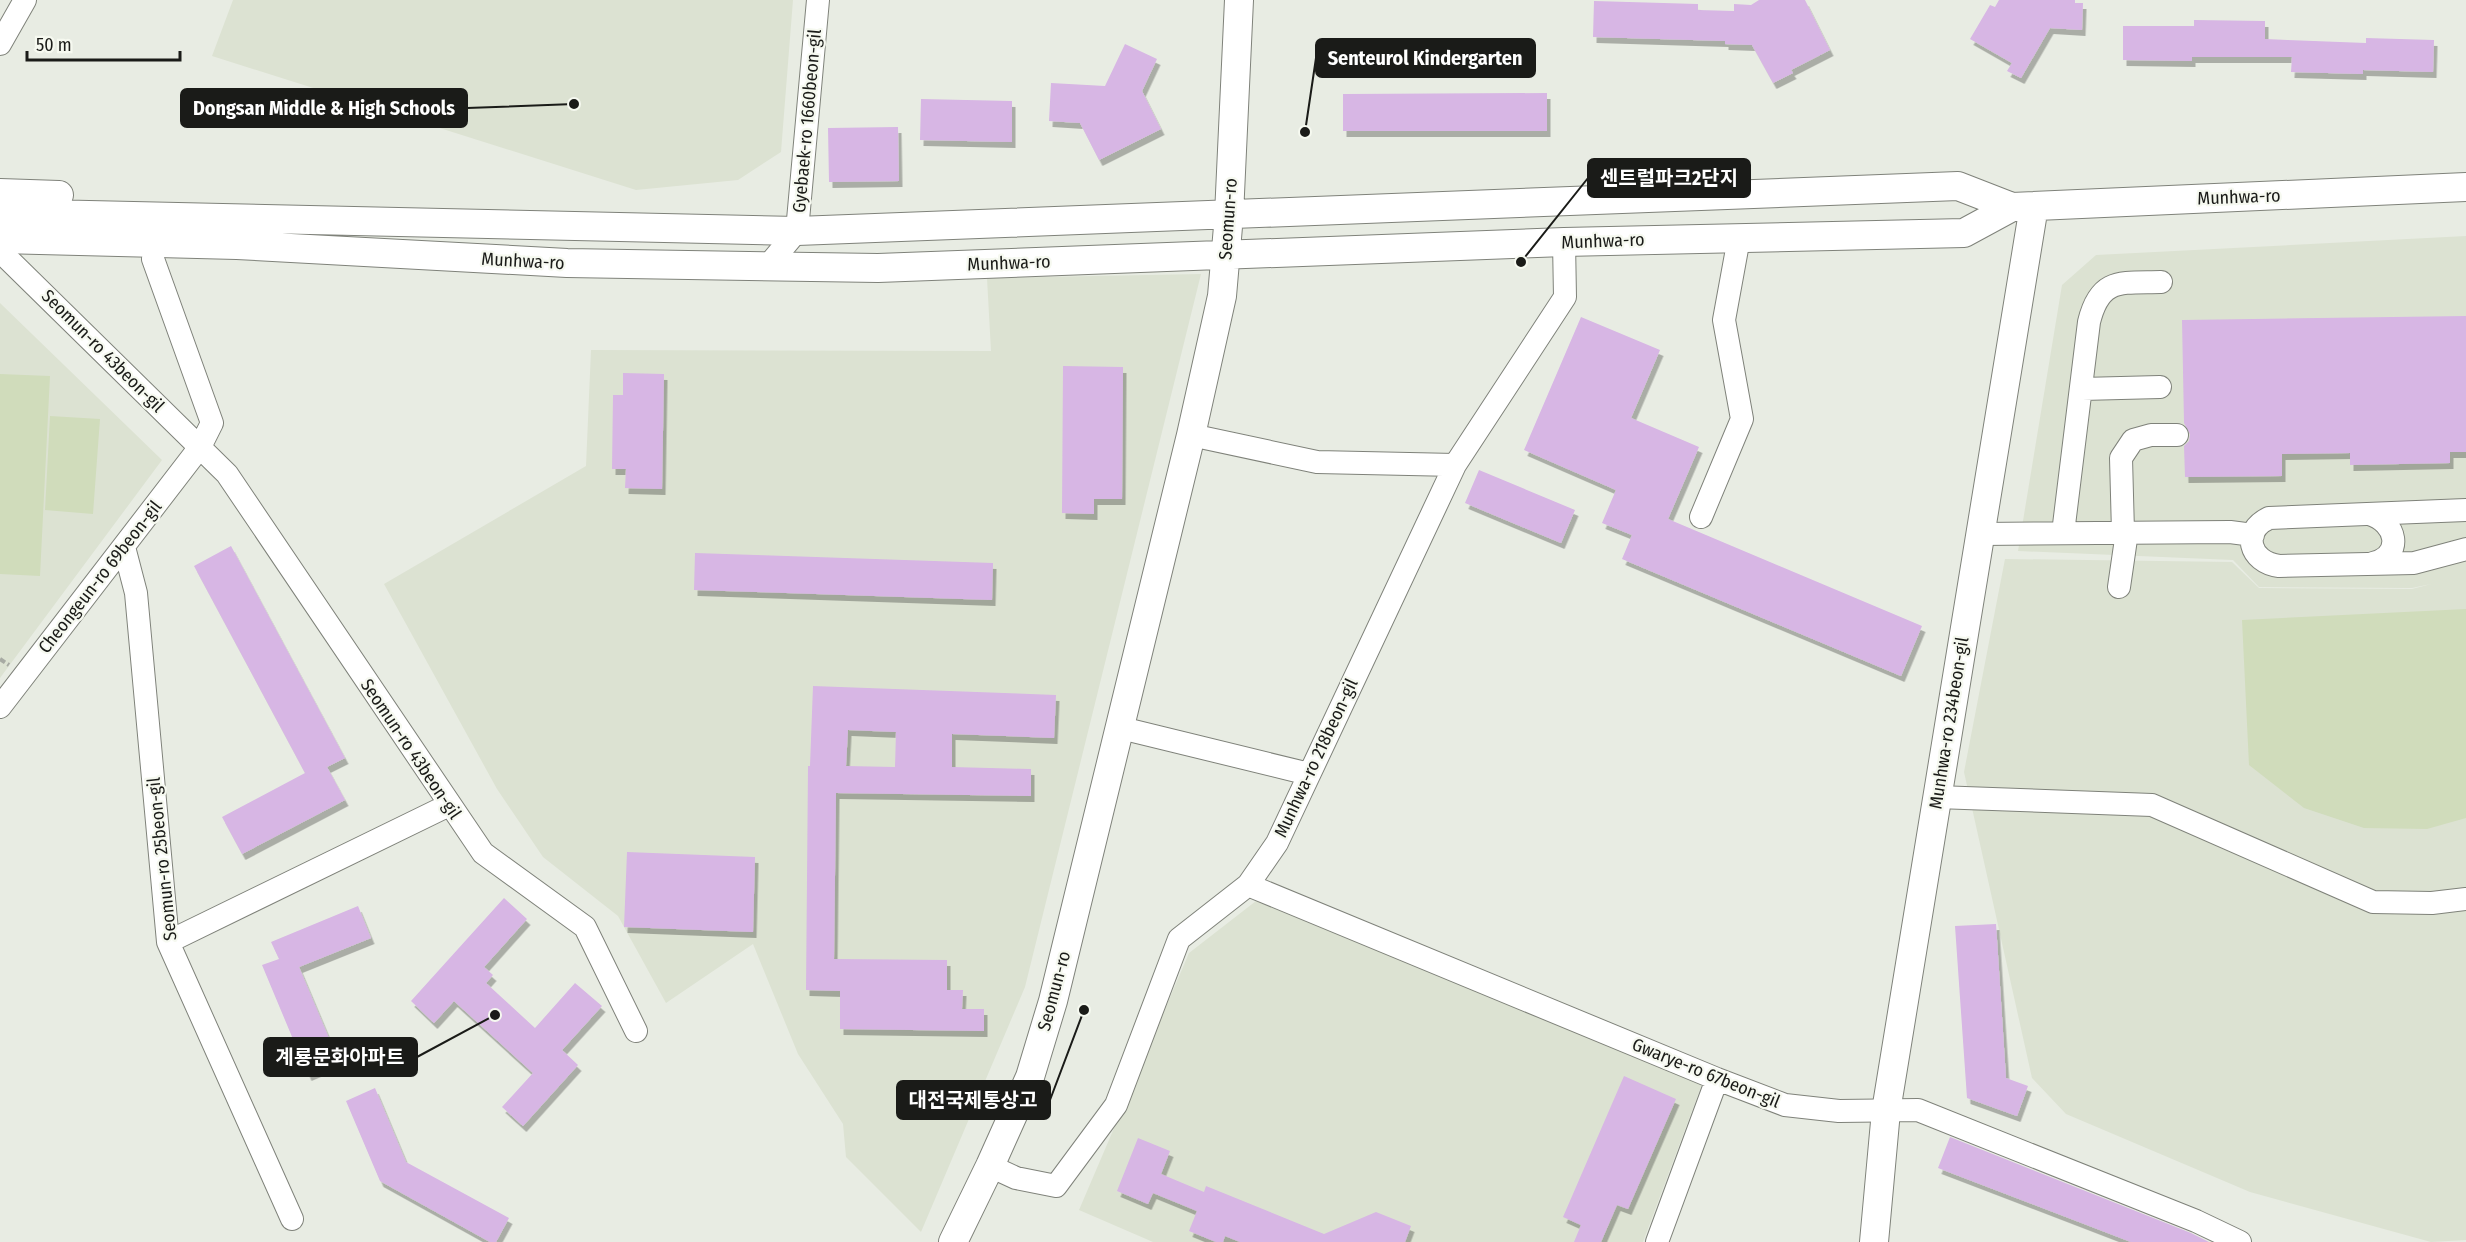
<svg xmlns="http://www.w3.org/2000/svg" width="2466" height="1242" font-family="'Fira Sans Condensed','Noto Sans KR',sans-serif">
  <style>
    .built { fill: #dce2d2 }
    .green { fill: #d0dcbb }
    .building { fill: #d7b6e4; fill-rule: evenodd; filter: url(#shadow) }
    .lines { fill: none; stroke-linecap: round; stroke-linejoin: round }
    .minor-casing { stroke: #7f827a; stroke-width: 24 }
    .major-casing { stroke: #7f827a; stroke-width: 30 }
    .path { stroke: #a7aaa3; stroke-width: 4; stroke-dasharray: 6 3; stroke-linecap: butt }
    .minor { stroke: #fff; stroke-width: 22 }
    .major { stroke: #fff; stroke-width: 28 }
    .labels { text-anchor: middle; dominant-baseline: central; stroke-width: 4.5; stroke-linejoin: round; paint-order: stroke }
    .street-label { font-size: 18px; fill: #1a1b18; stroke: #f6f9f0 }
    .leader { fill: none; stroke: #1a1b18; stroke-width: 2 }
    .callout-dot { fill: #1a1b18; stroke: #f6f9f0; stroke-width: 2 }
    .callout { fill: #1a1b18; stroke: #1a1b18; stroke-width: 2 }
    .callout-label { font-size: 20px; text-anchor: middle; font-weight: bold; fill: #fff }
  </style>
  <defs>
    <filter id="shadow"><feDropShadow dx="3.5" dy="6" stdDeviation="0" flood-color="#0004"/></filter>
  </defs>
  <rect width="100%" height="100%" fill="#e8ece3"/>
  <path class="built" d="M233,0H793L781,152L738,180L636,190L212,56Z
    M2466,236V1240L2431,1242L2250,1192L2066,1114L2032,1078L1964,772L2005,559L2232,562L2259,588L2412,589L2431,584L2412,588L2259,587L2233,560L2018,551L2062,285L2096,255Z
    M1201,274L1025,987L921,1232L846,1157L843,1124L798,1054L753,944L666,1003L618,916L543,857L497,789L384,584L586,466L591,350L991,351L987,278Z
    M0,303L162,460L0,678Z
    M1256,901L1702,1084L1643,1242H1153L1079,1210L1189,953Z"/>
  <path class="green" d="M0,374L50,376L40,576L0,574Z
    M50,416L100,419L93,514L45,510Z
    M2466,609V818L2427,829L2364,828L2304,808L2249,765L2242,620Z"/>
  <path class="building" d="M1759,0H1805L1830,50L1791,70L1793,73L1773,83L1752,45L1725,44V41L1593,37L1594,1L1698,4V10L1734,11V4L1751,5Z
    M1999,0H2075V3H2083L2082,30L2050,28L2021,78L2007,71L2012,63L1970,39L1990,5L1995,7Z
    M2194,20L2265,21V39L2366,43V38L2434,40L2433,72L2363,70V74L2291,72L2292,57H2192V61L2123,60V26H2194Z
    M1125,44L1157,59L1142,91L1161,129L1099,160L1080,123L1049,121L1051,83L1105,86Z
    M1547,93V131H1343V94Z
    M921,99L1012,101V142L920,140Z
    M898,127L899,181L829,182L828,128Z
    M2466,316V452H2450V463L2350,465V453L2282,454V476L2185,477L2184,446L2189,441L2190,434L2184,423L2182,320Z
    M1581,317L1660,350L1631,418L1699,447L1668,519L1922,626L1901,676L1622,559L1632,535L1602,523L1616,490L1524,450Z
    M1063,366L1123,367L1122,499H1094V514L1062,513Z
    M623,373L664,374L662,489L625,488L626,469H612L613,395H623Z
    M1479,470L1575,510L1561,543L1465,503Z
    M231,546L345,758L327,767L345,800L242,854L222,817L305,773L194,566Z
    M695,553L993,563L992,600L694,590Z
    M813,686L1056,695L1054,738L952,734V767L1031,769V796L836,793L834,959L947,960V990H963L962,1009H984V1031L840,1029V991L806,990L808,766H810ZM848,730L896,732L895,767L846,766Z
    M627,852L755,857L753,932L624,927Z
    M504,898L527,919L484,967L493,975L486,983L535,1028L575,983L602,1006L562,1050L578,1065L523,1126L502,1107L533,1073L454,1001L434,1023L411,1001Z
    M358,906L371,938L299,967L339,1062L308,1075L262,965L279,959L271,942Z
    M1996,924L2006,1078L2028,1086L2017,1116L1967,1098L1955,926Z
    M1624,1076L1676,1099L1628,1209L1617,1205L1601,1242H1574L1581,1225L1563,1217Z
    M375,1088L406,1162L509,1218L496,1242H490L380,1181L346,1101Z
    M1950,1137L2191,1233L2209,1242H2131L1938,1168Z
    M1138,1138L1170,1151L1161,1174L1204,1192L1206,1186L1324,1234L1376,1212L1411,1226L1405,1242H1240L1225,1236L1223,1242H1216L1189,1231L1197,1211L1153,1193L1148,1204L1117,1191Z"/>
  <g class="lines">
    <defs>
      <path id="minor" d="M0,44L25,0
        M5,256L227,474L483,853L585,927L636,1031
        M767,267L797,231L818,0
        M2082,389L2160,387
        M1191,435L1317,462L1455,465
        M2466,510L2269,518C2241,531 2249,562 2279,566L2414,563L2466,549
        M2369,514C2397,522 2404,555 2373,563
        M1701,517L1742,419L1724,320L1739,238
        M2123,532L2121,458L2133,440L2151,435H2177
        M2063,533L2089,322C2100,277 2121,283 2161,282
        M1981,534L2230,532L2253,535
        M124,547L136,593L168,942L292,1219
        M2119,587L2127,532
        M0,707L200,447L212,423L153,259
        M1121,728L1309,774
        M1937,797L2152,805L2373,902L2432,903L2466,899
        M1248,885L1717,1079L1785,1105L1839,1111L1918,1110L2196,1221L2240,1242
        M168,942L449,805
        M990,1166L1016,1178L1056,1186L1116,1105L1179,939L1248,885L1277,843L1455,465L1565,297L1564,242
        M1657,1242L1717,1079"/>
      <path id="major" d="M0,193L59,195
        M0,213L797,231L1958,186L2012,207
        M0,239L237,245L567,263L878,268L1564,242L1964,233L2012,207L2466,187
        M953,1242L990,1166L1030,1077L1053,1001L1191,435L1222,296L1229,215L1239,0
        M1874,1242L1886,1111L2034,206"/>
    </defs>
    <use href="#minor" class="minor-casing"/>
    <use href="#major" class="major-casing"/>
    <path class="path" d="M0,659L9,665"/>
    <use href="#minor" class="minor"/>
    <use href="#major" class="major"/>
  </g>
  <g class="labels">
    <g class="street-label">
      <text transform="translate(807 121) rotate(-85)">Gyebaek-ro 1660beon-gil</text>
      <text transform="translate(2239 197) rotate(-2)">Munhwa-ro</text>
      <text transform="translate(1228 219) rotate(-86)">Seomun-ro</text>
      <text transform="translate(1603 241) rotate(-2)">Munhwa-ro</text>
      <text transform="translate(523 261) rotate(3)">Munhwa-ro</text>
      <text transform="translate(1009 263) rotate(-2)">Munhwa-ro</text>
      <text transform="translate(103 351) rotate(45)">Seomun-ro 43beon-gil</text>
      <text transform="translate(100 577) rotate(-52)">Cheongeun-ro 69beon-gil</text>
      <text transform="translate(1949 723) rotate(-81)">Munhwa-ro 234beon-gil</text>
      <text transform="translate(411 749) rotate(56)">Seomun-ro 43beon-gil</text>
      <text transform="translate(1316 758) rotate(-65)">Munhwa-ro 218beon-gil</text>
      <text transform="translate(162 859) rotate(-96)">Seomun-ro 25beon-gil</text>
      <text transform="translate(1054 991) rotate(-75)">Seomun-ro</text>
      <text transform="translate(1706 1073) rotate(22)">Gwarye-ro 67beon-gil</text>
    </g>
  </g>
  <path class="leader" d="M1305 132L1316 58M574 104L467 108M1521 262L1588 178M495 1015L417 1057M1084 1010L1050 1100"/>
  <g class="callout-dot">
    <circle cx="1305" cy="132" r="6"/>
    <circle cx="574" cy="104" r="6"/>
    <circle cx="1521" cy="262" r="6"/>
    <circle cx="495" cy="1015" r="6"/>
    <circle cx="1084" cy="1010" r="6"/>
  </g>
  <g class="callout">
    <rect x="1316" y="39" width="219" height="38" rx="6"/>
    <rect x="181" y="89" width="286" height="38" rx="6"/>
    <rect x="1588" y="159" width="162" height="38" rx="6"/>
    <rect x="264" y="1038" width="153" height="38" rx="6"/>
    <rect x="897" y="1081" width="153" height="38" rx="6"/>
  </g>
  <g class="callout-label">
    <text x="1425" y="65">Senteurol Kindergarten</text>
    <text x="324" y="115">Dongsan Middle &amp; High Schools</text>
    <text x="1669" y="185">센트럴파크2단지</text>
    <text x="340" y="1064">계룡문화아파트</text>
    <text x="973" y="1107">대전국제통상고</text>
  </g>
  <path d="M27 51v9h153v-9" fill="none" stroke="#1a1b18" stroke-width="3"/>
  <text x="36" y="51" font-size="18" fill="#1a1b18" stroke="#f6f9f0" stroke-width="4.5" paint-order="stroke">50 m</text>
</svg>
